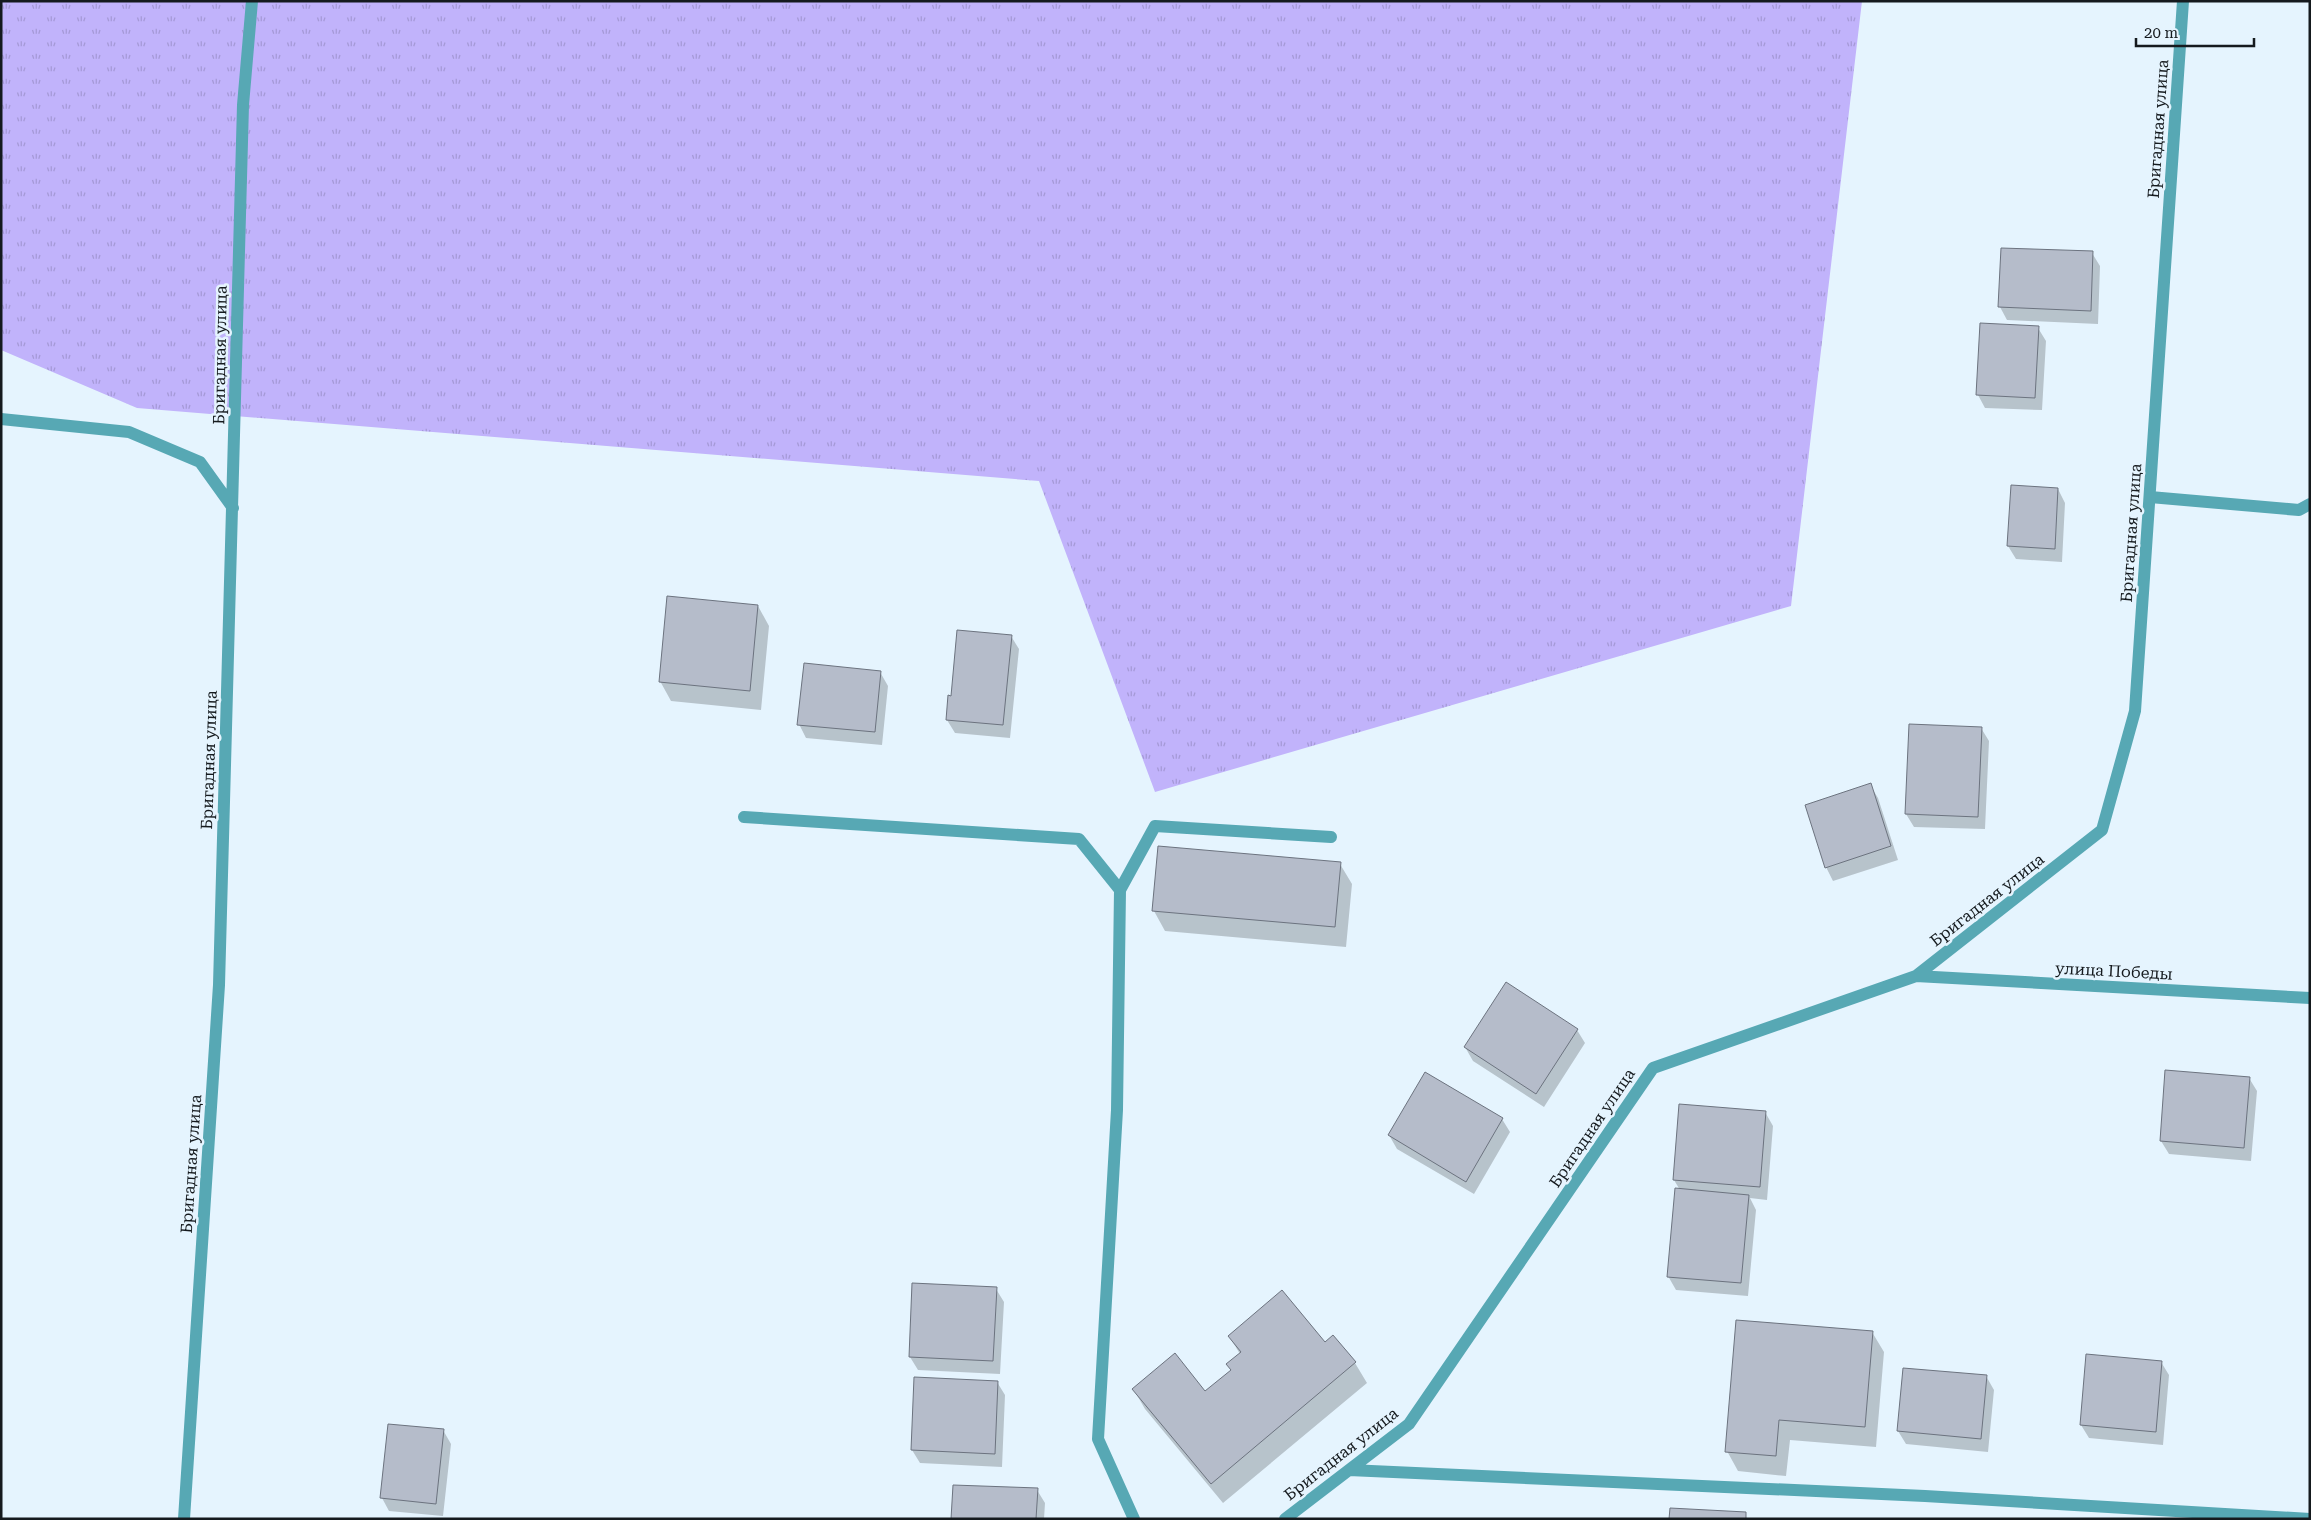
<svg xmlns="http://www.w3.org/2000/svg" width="2311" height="1520" font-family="'Roboto Serif',serif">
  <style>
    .grass { fill: url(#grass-tufts) }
    .shadow { fill: #0003 }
    .building { fill: #b5bcca; stroke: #6c737f }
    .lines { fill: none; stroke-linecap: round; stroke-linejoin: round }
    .service { stroke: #57a8b4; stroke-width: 12 }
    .minor { stroke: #57a8b4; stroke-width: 12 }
    .labels { text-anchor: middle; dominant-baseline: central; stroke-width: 5; stroke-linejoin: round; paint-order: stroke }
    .street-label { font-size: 16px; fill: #151a1e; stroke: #e5f4fe }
  </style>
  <defs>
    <pattern id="grass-tufts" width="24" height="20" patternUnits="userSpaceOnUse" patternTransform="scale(1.25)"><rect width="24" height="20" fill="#c1b3fb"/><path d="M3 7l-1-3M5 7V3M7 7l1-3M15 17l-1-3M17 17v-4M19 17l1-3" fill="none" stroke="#a599d7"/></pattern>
  </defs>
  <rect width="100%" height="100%" fill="#e5f4fe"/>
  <path class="grass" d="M1,1H1862L1791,606L1155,792L1039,481L137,408L1,350Z"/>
  <path class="shadow" d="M2092,253L2100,266L2098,324L2007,320L2000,307Z
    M2038,328L2046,341L2042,410L1985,408L1978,395Z
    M2058,489L2065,503L2062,562L2016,559L2008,546Z
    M758,606L769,626L761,710L671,701L660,681Z
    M1011,636L1019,649L1010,738L955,733L947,720L952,698Z
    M880,672L888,686L882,745L806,738L799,724Z
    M1981,728L1989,741L1985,829L1914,827L1906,814Z
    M1870,785L1878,798L1898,860L1833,881L1826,867Z
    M1340,864L1352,884L1346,947L1165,931L1154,911Z
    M1577,1030L1585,1043L1544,1107L1473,1061L1465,1047Z
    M2167,1071L2249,1078L2257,1091L2251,1161L2169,1154L2161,1141Z
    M1426,1074L1502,1119L1510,1132L1474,1194L1397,1149L1389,1135Z
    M1765,1112L1773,1126L1767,1200L1750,1198L1756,1210L1748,1296L1676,1290L1668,1276L1680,1190L1674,1180Z
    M996,1289L1004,1302L1000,1374L918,1370L910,1357Z
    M1872,1332L1884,1352L1876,1447L1790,1440L1786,1476L1738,1471L1727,1451Z
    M1229,1336L1325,1344L1333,1337L1355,1363L1367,1383L1223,1503L1145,1409L1134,1390L1205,1392L1232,1371L1240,1354Z
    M2161,1362L2169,1375L2163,1445L2089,1438L2081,1425Z
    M1904,1369L1986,1376L1994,1390L1988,1452L1906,1444L1898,1431Z
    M997,1382L1005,1395L1002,1467L920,1463L912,1450Z
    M443,1430L451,1444L443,1516L389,1511L382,1498Z
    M1037,1490L1045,1503L1044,1519H953Z"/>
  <path class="building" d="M2001,248L2093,251L2091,311L1998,307Z
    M1980,323L2039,326L2035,398L1976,395Z
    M2011,485L2058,488L2055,549L2007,546Z
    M667,596L758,605L750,691L659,682Z
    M957,630L1012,635L1003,725L946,720L948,695L951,696Z
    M804,663L881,671L875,732L797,725Z
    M1909,724L1982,727L1978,817L1905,814Z
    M1871,783L1891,846L1825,868L1805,805Z
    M1158,846L1341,862L1335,927L1152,911Z
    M1506,982L1578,1029L1536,1094L1464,1047Z
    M2165,1070L2250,1077L2244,1148L2160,1141Z
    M1425,1072L1503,1118L1466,1182L1388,1135Z
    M1679,1104L1766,1111L1760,1187L1673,1180Z
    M1675,1188L1749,1195L1741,1283L1667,1277Z
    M912,1283L997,1287L993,1361L909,1357Z
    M1282,1290L1325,1342L1333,1335L1356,1362L1211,1484L1132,1389L1175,1353L1205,1391L1231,1370L1226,1364L1241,1352L1228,1336Z
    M1736,1320L1873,1331L1865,1427L1779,1420L1776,1456L1725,1452Z
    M2086,1354L2162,1361L2156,1432L2080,1425Z
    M1903,1368L1987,1375L1981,1439L1897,1431Z
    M914,1377L998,1381L995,1454L911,1450Z
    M388,1424L444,1429L436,1504L380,1498Z
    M953,1485L1038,1488L1036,1519H951Z
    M1670,1508L1746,1512V1519H1669Z"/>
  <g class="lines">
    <path class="service" d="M2150,497L2299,510L2310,504
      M744,817L1079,839L1120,890L1117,1110L1098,1439L1134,1519
      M1120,890L1155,826L1331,837"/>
    <path class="minor" d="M1,419L129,432L200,462L233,508
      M1916,976L2310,998
      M1349,1470L1925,1496L2310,1519
      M184,1519L219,985L243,105L252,1
      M1285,1519L1409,1424L1653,1068L1916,976L2102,830L2135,711L2183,1"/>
  </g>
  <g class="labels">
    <g class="street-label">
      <text transform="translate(2158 129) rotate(-86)">Бригадная улица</text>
      <text transform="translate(220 355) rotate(-89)">Бригадная улица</text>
      <text transform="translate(2131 533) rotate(-86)">Бригадная улица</text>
      <text transform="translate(209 760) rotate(-88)">Бригадная улица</text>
      <text transform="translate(1987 900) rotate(-38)">Бригадная улица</text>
      <text transform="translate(2114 971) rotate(3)">улица Победы</text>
      <text transform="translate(1592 1128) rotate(-56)">Бригадная улица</text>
      <text transform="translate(191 1164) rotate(-86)">Бригадная улица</text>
      <text transform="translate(1341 1454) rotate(-38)">Бригадная улица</text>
    </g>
  </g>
  <rect width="2311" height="1520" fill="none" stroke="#151a1e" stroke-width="5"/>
  <path d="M2136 38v8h118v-8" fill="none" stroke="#151a1e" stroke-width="2.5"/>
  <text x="2144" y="38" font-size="15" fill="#151a1e" stroke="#e5f4fe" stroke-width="4" paint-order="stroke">20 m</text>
</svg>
